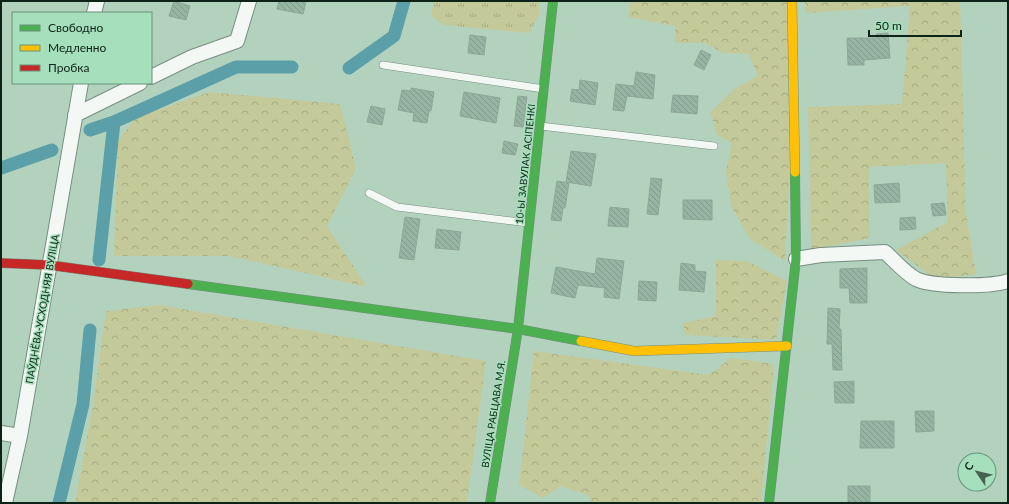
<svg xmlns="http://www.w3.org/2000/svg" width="1009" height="504" font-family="Lato,sans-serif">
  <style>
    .grass { fill: url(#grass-tufts) }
    .forest { fill: url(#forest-crowns) }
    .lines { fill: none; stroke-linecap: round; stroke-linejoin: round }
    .canal { stroke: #5ba0a9; stroke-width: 13 }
    .building { fill: url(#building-back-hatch); stroke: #8ea697 }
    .lane-casing { stroke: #758e7f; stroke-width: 8 }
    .street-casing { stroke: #758e7f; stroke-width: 16 }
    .fast-casing { stroke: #758e7f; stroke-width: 10 }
    .slow-casing { stroke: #758e7f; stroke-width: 10 }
    .jam-casing { stroke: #758e7f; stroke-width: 10 }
    .lane { stroke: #f4f8f5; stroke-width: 7 }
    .street { stroke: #f4f8f5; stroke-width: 14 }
    .fast { stroke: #4caf50; stroke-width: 9 }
    .slow { stroke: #ffc107; stroke-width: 9 }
    .jam { stroke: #c62828; stroke-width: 9 }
    .labels { text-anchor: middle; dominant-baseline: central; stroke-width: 3; stroke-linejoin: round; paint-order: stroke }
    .street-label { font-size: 10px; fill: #0d2317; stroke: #a6dfbb }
  </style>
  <defs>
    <pattern id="grass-tufts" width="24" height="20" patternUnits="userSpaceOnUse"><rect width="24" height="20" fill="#c4c999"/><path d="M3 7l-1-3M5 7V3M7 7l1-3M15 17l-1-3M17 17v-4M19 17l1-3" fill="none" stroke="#a7ac83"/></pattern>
    <pattern id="forest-crowns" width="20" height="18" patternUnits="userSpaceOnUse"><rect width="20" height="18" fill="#c4c999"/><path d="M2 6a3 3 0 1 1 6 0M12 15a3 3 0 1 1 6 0" fill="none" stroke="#a7ac83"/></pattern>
    <pattern id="building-back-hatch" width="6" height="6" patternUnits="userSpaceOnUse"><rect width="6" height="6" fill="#96b4a2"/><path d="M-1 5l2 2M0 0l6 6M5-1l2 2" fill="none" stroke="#809a8b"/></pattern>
  </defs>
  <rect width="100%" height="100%" fill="#b3d2be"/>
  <path class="grass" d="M434,1H539V14L530,33L443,25L431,15Z"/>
  <path class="forest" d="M631,1H788L790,169L785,261L750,239L731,206L726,171L732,143L717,135L710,112L736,88L758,76L749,54L723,53L705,43H675V26L628,17Z
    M805,1H960L966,213L976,274L936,280L896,250L948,222L946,163L869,167L870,238L811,250L808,107L902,104L910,6L805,13Z
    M209,92L340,104L356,168L327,226L367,287L229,256H114L118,140L136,118Z
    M716,260L747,261L787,281L776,340L685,335L683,323L716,316Z
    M159,305L486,361L467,503H75L93,405L106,311Z
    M534,351L709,375L731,358L774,364L761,503H591L590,496L561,486L543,498L519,485Z"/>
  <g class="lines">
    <path class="canal" d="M349,68L394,36L404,1
      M90,130L114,122
      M1,168L52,150
      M99,260L114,122L236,67H292
      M59,503L83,404L90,330"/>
  </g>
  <path class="building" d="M174,1L190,6L186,20L169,16Z
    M279,1H306L303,14L277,9Z
    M888,33L890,58L864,60V65H848L847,38H877L876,34Z
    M470,35L486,37L484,55L468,53Z
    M701,50L711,55L704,70L694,65Z
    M636,72L655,75L653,99L627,96L624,111L613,110L616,84L634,86Z
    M580,80L598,83L595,105L570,101L572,89L579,90Z
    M411,88L434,92L431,111H429L427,123L413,121L414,113L398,110L402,90L411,91Z
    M464,92L500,98L496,123L460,116Z
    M673,95L698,96L697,114L671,112Z
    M518,96L527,97L523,127L514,126Z
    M371,106L385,109L382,125L367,122Z
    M504,141L518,144L515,155L502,153Z
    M571,151L596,154L591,186L566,182Z
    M651,178L662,179L658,215L647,214Z
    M557,181L569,183L565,208H563L561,221L551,220Z
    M899,183L900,202L875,203L874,185Z
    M683,200H712V220L683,219Z
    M944,203L946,215L933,216L931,204Z
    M610,207L629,209L628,227L608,226Z
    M405,217L420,219L414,260L399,258Z
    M915,217L916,229L900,230V218Z
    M437,229L461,232L459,250L435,248Z
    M597,258L624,261L619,299L604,297L605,288L578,285L575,298L551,293L556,267L595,274Z
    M681,263L695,265V271L706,272L704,292L679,290Z
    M867,268V303H850L849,288H840V269Z
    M639,281L657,282L656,301L638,300Z
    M828,308L840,309L839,329H841L842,370H833L832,344H827Z
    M854,381V403H835L834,382Z
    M915,411H934V431L916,432Z
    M861,421H894V448H860Z
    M848,486H870V503H848Z"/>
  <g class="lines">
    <defs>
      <path id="lane" d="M383,65L544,89
        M540,126L714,146
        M369,193L397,207L528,223"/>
      <path id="street" d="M94,13L97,1
        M151,77L192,57L237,41L249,1
        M75,115L140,83
        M796,259L821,255L885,252C895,261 905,273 916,279C932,287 991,287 1008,281
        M1,433L20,436
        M5,503L20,436L81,83"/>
      <path id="fast" d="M188,284L518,329L581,341
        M490,503L518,329L553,1
        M769,503L796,259L795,172"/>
      <path id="slow" d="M792,1L795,172
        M581,341L634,351L787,346"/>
      <path id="jam" d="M1,263L49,265L188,284"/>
    </defs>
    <use href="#lane" class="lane-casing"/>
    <use href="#street" class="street-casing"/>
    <use href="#fast" class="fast-casing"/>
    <use href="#slow" class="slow-casing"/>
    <use href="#jam" class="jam-casing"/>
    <use href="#lane" class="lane"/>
    <use href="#street" class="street"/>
    <use href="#fast" class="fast"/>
    <use href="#slow" class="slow"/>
    <use href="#jam" class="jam"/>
  </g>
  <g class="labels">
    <g class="street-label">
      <text transform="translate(525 164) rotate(-84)">10-Ы ЗАВУЛАК АСІПЕНКІ</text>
      <text transform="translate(42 309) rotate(-80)">ПАЎДНЁВА-УСХОДНЯЯ ВУЛІЦА</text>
      <text transform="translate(493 414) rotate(-81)">ВУЛІЦА РАБЦАВА М.Я.</text>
    </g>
  </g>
  <rect width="1009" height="504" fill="none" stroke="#0d2317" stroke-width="4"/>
  <rect x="12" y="12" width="140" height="72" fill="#a6dfbb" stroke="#699479"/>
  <rect x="20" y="25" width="20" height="6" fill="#4caf50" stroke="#699479"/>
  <text x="48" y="32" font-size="12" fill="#0d2317">Свободно</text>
  <rect x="20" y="45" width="20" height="6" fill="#ffc107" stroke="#699479"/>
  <text x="48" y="52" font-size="12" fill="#0d2317">Медленно</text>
  <rect x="20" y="65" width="20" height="6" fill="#c62828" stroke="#699479"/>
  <text x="48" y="72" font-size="12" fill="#0d2317">Пробка</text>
  <g transform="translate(977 472) rotate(305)"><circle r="19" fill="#a6dfbb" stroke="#699479"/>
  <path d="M0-3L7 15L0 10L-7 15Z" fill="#476051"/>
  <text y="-6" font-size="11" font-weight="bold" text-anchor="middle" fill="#0d2317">С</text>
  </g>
  <path d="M869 30v6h92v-6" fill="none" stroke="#0d2317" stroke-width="2"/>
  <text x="875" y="30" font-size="12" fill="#0d2317" stroke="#a6dfbb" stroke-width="3" paint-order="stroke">50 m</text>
</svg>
